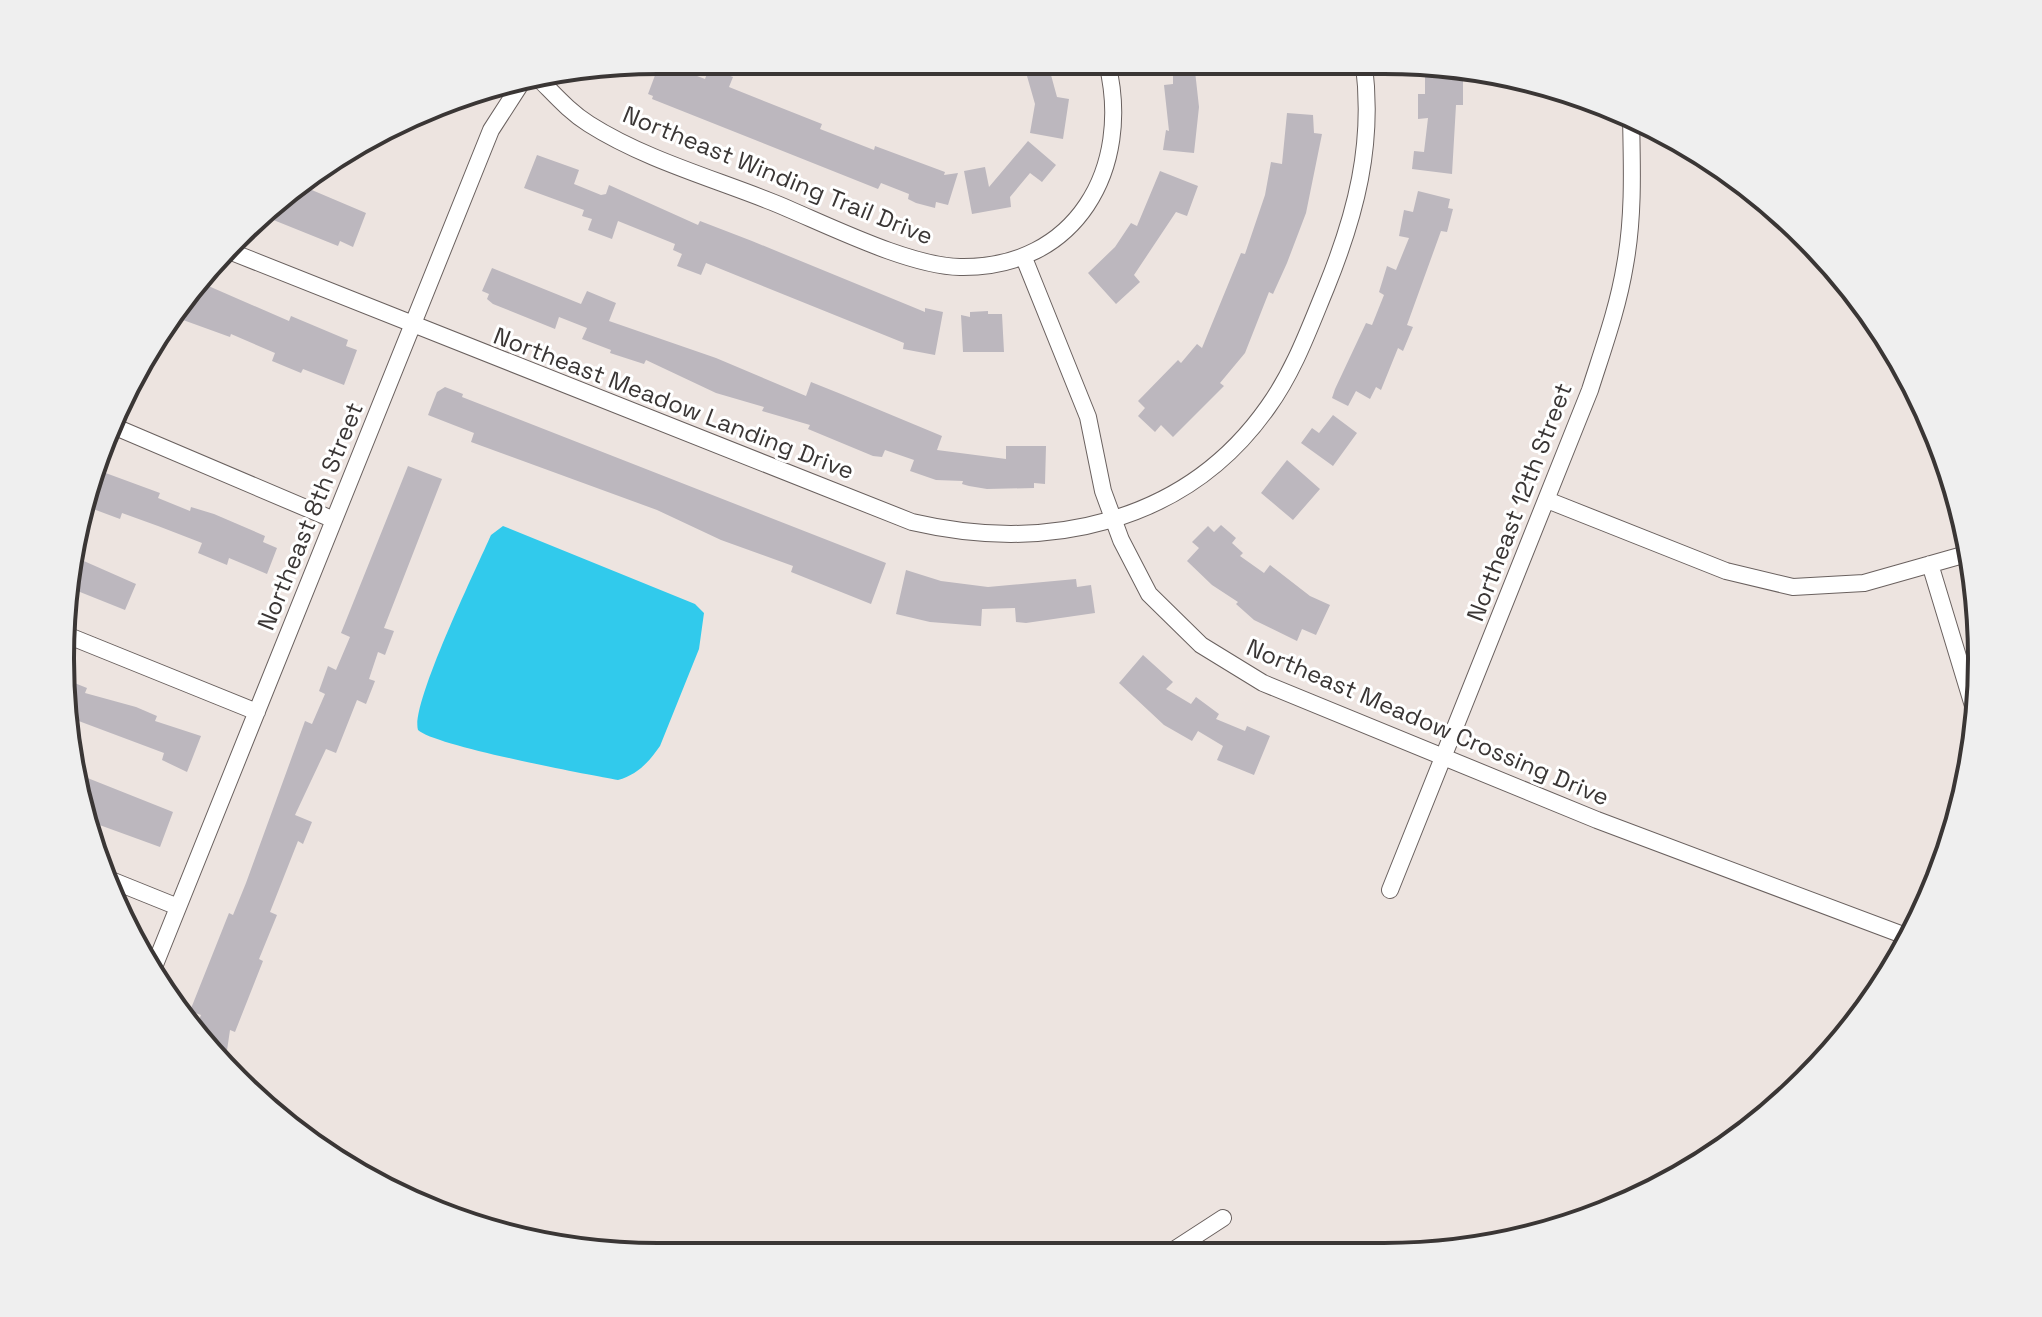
<svg xmlns="http://www.w3.org/2000/svg" width="2042" height="1317" font-family="'Space Grotesk',sans-serif">
  <style>
    .water { fill: #31caec }
    .building { fill: #bcb7be }
    .lines { fill: none; stroke-linecap: round; stroke-linejoin: round }
    .street-casing { stroke: #6a615f; stroke-width: 18 }
    .street { stroke: #fff; stroke-width: 16 }
    .labels { text-anchor: middle; dominant-baseline: central; stroke-width: 6; stroke-linejoin: round; paint-order: stroke }
    .street-label { font-size: 24px; fill: #3a3635; stroke: #fff }
    .rim { fill: none; stroke: #3a3635; stroke-width: 4 }
  </style>
  <rect width="100%" height="100%" fill="#ede4e0"/>
  <path class="water" d="M503,526L695,604L704,613L699,649L660,746C649,762 637,775 618,780C585,774 435,746 418,730C410,705 477,567 491,535Z"/>
  <path class="building" d="M660,62L705,79L709,68L733,77L729,87L822,124L820,129L874,150L875,146L945,172L944,175L958,173L948,205L936,202L935,208L916,203L908,199L909,194L881,183L878,189L652,99L653,96L648,94Z
    M1023,62L1052,63L1055,74L1051,75L1057,97L1069,99L1063,139L1030,133L1035,104Z
    M1195,71L1199,107L1194,153L1163,150L1166,130L1169,131L1164,85L1173,84V73Z
    M1425,72H1456V79H1463V105H1456L1452,174L1412,169L1414,151L1424,152L1428,118L1418,119V94H1425Z
    M1287,113L1313,115L1314,133L1322,134L1306,213L1287,263L1273,294L1269,292L1245,353L1220,383L1224,386L1173,437L1161,425L1155,432L1138,416L1145,408L1138,401L1178,360L1181,363L1197,344L1202,348L1241,253L1245,254L1265,195L1271,162L1282,164Z
    M1028,141L1056,165L1042,182L1030,173L1010,197L1011,207L972,214L964,171L985,167L989,187Z
    M537,155L579,170L574,184L601,195L606,194L609,185L698,225L700,221L752,241L925,312V308L943,312L935,355L903,349L904,343L706,263L701,275L677,266L682,254L673,250L675,244L618,221L612,239L588,230L592,219L582,216L584,210L524,188Z
    M1160,171L1198,186L1187,216L1176,212L1134,275L1140,282L1116,304L1088,273L1115,247L1131,223L1137,226Z
    M300,185L366,213L353,247L340,241L338,246L266,217Z
    M1418,191L1450,199L1448,208L1453,209L1447,232L1441,231L1407,325L1413,327L1403,351L1398,348L1381,390L1376,387L1370,399L1356,391L1348,406L1332,398L1335,389L1366,323L1372,325L1384,295L1379,292L1387,266L1396,270L1409,238L1399,236L1404,210L1413,212Z
    M492,268L581,304L587,291L616,303L609,321L716,358L806,396L811,382L841,394L942,436L937,450L1006,459V446H1046L1045,484L1034,483V488L987,489L969,486L962,484L963,481L936,480L910,471L914,460L885,450L882,457L873,456L808,429L810,425L762,411L764,407L716,393L646,360L644,364L610,353L611,350L582,339L587,328L559,317L555,329L493,304L487,299L489,294L482,291Z
    M197,281L289,321L291,316L348,340L346,346L357,350L344,385L303,369L301,373L272,361L275,353L231,334L230,337L172,316L184,294Z
    M988,311V314H1002L1004,352H963L961,315L970,317V312Z
    M445,387L463,394L462,397L886,563L871,604L791,572L793,566L721,540L657,510L471,442L474,433L428,415L437,392Z
    M1333,415L1357,433L1333,466L1301,443L1312,428L1319,433Z
    M1287,460L1320,489L1293,520L1261,493Z
    M408,466L442,479L384,628L394,631L385,655L378,652L369,679L375,681L366,704L357,700L336,753L326,749L295,815L312,822L303,844L298,841L270,912L277,915L259,959L263,961L235,1032L230,1030L225,1064L195,1030L201,1015L190,1011L229,913L233,915L246,883L305,721L312,724L325,694L319,691L328,666L336,670L350,637L341,633Z
    M92,468L160,493L158,498L190,511L191,507L214,514L265,536L263,542L277,548L267,574L229,558L227,565L198,553L202,543L158,526L122,513L120,519L85,506Z
    M1221,525L1236,538L1232,543L1243,553L1240,556L1264,573L1270,565L1310,596L1330,605L1316,635L1302,629L1297,641L1254,620L1236,604L1238,602L1212,585L1187,561L1199,548L1192,542L1208,526L1214,532Z
    M77,558L136,584L125,610L75,590L72,586Z
    M906,570L941,581L988,587L1076,579L1077,587L1091,585L1095,613L1026,623L1016,622L1015,608L982,609L981,626L930,622L896,614Z
    M1143,655L1173,682L1166,689L1191,704L1196,697L1219,714L1216,719L1245,731L1247,726L1270,736L1254,775L1217,760L1223,746L1198,731L1192,741L1164,725L1119,683Z
    M72,682L87,688L85,693L136,707L157,716L155,721L201,736L187,772L162,760L164,753L68,717L63,684L70,686Z
    M75,773L173,812L160,847L83,819Z"/>
  <g class="lines">
    <defs>
      <path id="street" d="M540,80C556,96 570,112 589,124C644,159 712,178 772,202C824,223 907,266 960,267C1076,269 1133,168 1107,63
        M229,251L912,522C1045,553 1185,525 1268,407C1294,371 1309,329 1326,288C1356,214 1374,145 1364,65
        M1024,258L1088,417L1103,491L1121,540L1149,594L1201,645L1263,683L1597,820L1911,938
        M113,426L334,520
        M1547,500L1726,571L1793,587L1864,583L1970,553
        M1930,564L1977,719
        M64,634L257,712
        M111,880L178,907
        M1390,890L1590,390C1603,349 1618,308 1625,265C1634,216 1632,166 1631,117
        M152,972L491,130L522,82
        M1166,1255L1223,1218"/>
    </defs>
    <use href="#street" class="street-casing"/>
    <use href="#street" class="street"/>
  </g>
  <g class="labels">
    <g class="street-label">
      <text transform="translate(778 175) rotate(22)">Northeast Winding Trail Drive</text>
      <text transform="translate(674 403) rotate(21)">Northeast Meadow Landing Drive</text>
      <text transform="translate(1519 502) rotate(-69)">Northeast 12th Street</text>
      <text transform="translate(310 516) rotate(-68)">Northeast 8th Street</text>
      <text transform="translate(1428 722) rotate(23)">Northeast Meadow Crossing Drive</text>
    </g>
  </g>
  <path d="M0 0H2042V1317H0ZM658 74H1384A584 584 0 0 1 1968 658V659A584 584 0 0 1 1384 1243H658A584 584 0 0 1 74 659V658A584 584 0 0 1 658 74Z" fill="#efefef" fill-rule="evenodd"/>
  <path class="rim" d="M658 74H1384A584 584 0 0 1 1968 658V659A584 584 0 0 1 1384 1243H658A584 584 0 0 1 74 659V658A584 584 0 0 1 658 74Z"/>
</svg>
